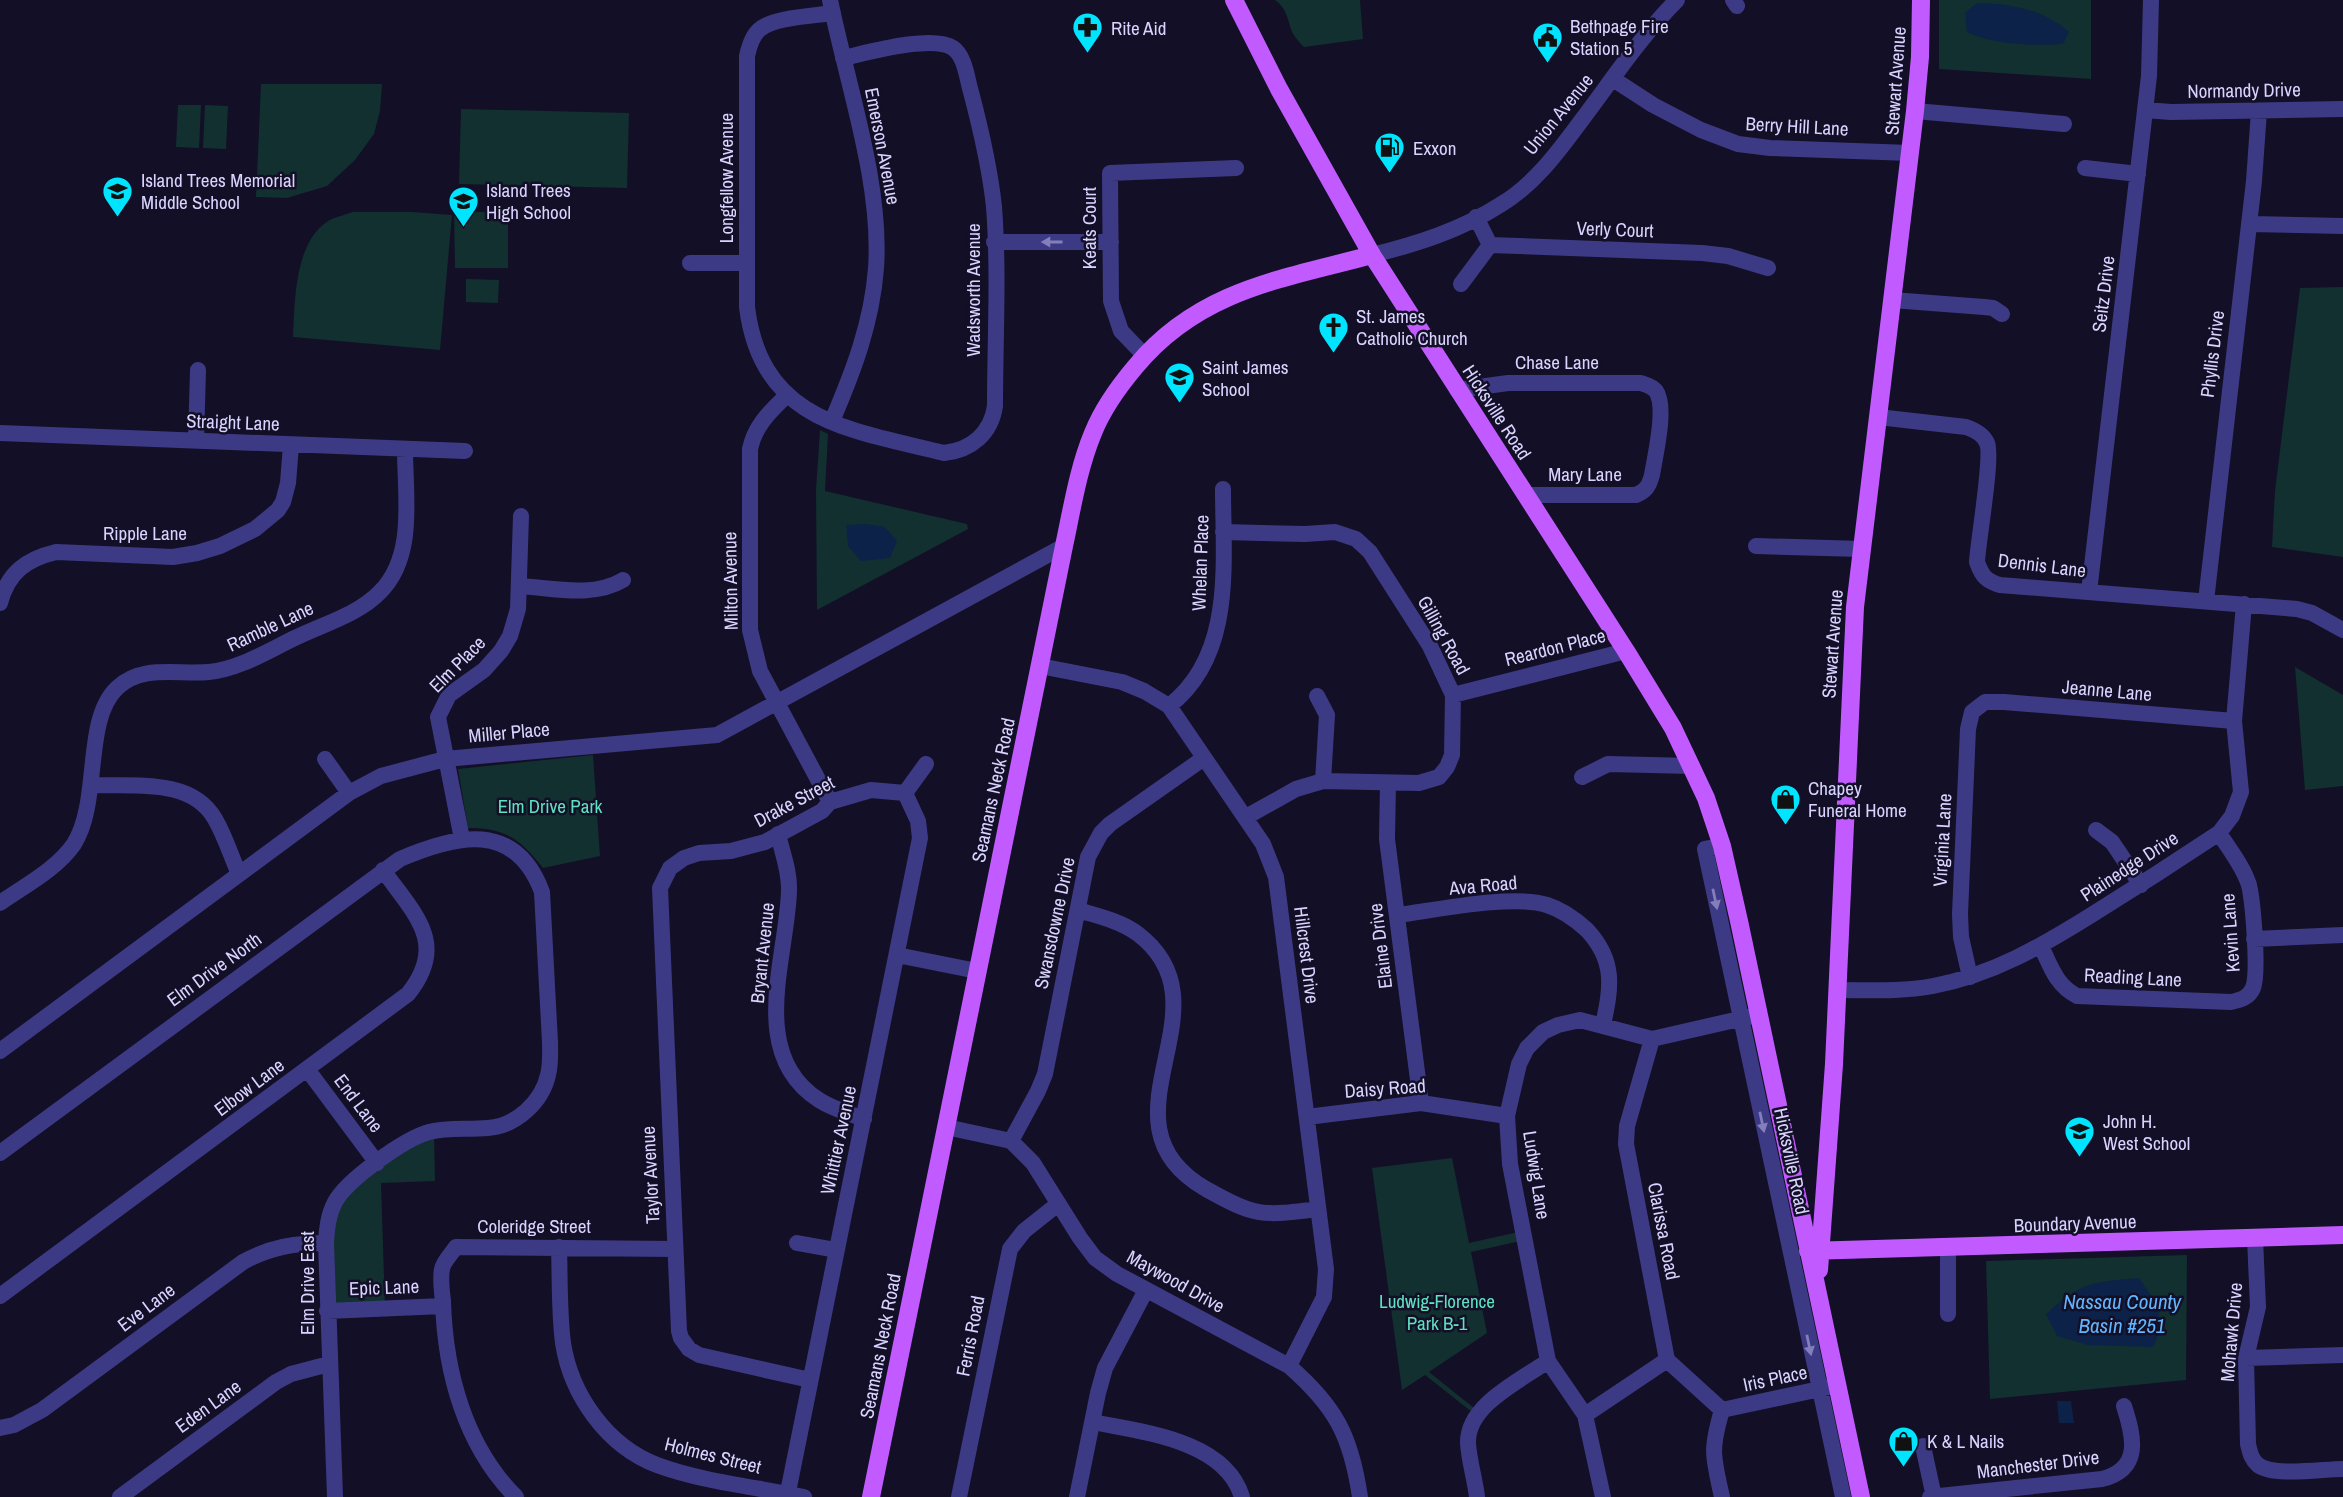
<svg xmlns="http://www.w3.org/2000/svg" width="2343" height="1497" font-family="'Archivo Narrow',sans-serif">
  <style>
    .green { fill: #12302f }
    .water { fill: #0c2248 }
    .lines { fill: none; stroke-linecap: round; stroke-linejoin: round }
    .minor { stroke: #3d3a85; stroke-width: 16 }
    .major { stroke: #c25bff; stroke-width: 18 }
    .oneway { fill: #837fbc }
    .labels { text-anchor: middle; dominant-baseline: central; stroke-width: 5; stroke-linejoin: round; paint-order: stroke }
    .poi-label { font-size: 19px; fill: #d9d4ff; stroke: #130f26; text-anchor: start }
    .street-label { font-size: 19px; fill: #d9d4ff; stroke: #130f26 }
    .park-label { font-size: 19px; fill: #5fe0c0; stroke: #130f26 }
    .water-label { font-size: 21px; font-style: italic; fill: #62b6ff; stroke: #130f26 }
  </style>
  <rect width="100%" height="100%" fill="#130f26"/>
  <path class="green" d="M1275,0H1360L1363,39L1304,47C1300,43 1295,38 1292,32C1288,21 1287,8 1275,0Z
    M1939,0H2091V79L1939,69Z
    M261,84H382L380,111L374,134L355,160L327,186L287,198L256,197Z
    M178,105H201L199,148L176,147Z
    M205,105L228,106L226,149L203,148Z
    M461,109L629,113L627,188L459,184Z
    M353,212H412L452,215L440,350L293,337C295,302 294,243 328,221C335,217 345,215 353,212Z
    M454,212H508V268H455Z
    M466,279L499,280L498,303L466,302Z
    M2343,287V557L2272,547L2275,491L2300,288Z
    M820,430L828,434L825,491L967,524L968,529L817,610L816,490Z
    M2295,667L2343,695V786L2305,790Z
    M593,755L600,856L543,868C520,839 506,828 468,828L458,769Z
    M434,1133L435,1181L381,1183L385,1307L329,1309L327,1244L346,1189Z
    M1452,1158L1469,1243L1523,1231L1525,1240L1471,1252L1487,1333L1429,1372L1474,1408L1472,1412L1425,1375L1402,1390L1372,1168Z
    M2187,1255L2186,1380L1990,1399L1986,1261Z"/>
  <path class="water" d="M1977,3C2010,3 2044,10 2069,32L2063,44C2033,46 1995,45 1967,32L1965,13Z
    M866,524L885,527L897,541L890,558L861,561L848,546L846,525Z
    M2139,1278C2155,1301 2169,1319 2153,1347L2088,1345L2057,1336L2046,1314C2082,1281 2093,1282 2139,1278Z
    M2057,1401H2071L2074,1423H2059Z"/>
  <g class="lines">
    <path class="minor" d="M830,0C847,84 882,183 876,268C872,323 853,372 832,421
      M1733,0L1737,6
      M833,13C814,16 773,17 759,30C752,36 749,47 747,56V307C761,422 851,430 944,453C972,450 991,433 995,406C995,340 999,273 994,207C990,168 981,130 971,92C967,79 965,56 953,48C932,34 866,53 843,58
      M1613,79L1653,105L1701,130L1738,144L1770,148L1910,153
      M2145,110L2171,112L2343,109
      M1915,111L2064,124
      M2085,168L2138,174
      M1476,217L1490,245L1702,253L1728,256L1768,268
      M2249,224L2343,226
      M994,242H1111
      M1372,255C1417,244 1461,230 1500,205C1534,185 1558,152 1581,121C1612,80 1641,36 1677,0
      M690,263H747
      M1461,284L1490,245
      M1892,300L1984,307L1993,308L2002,314
      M1144,355L1121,331L1111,301L1110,173L1236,168
      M1457,390L1508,383H1641C1647,385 1652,386 1656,391C1667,407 1655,456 1652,475C1649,486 1646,491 1636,495H1525
      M786,396C770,412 755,425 750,449V630L760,671L830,802
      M1878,417L1966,427C1975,430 1983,434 1987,443C1993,457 1978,541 1977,562C1982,576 1986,581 2000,585L2297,609L2312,613L2343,630
      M0,433L465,451
      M196,441L198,370
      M1223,532L1305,534L1335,532L1356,539L1370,552L1430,646L1453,695L1452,755L1447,767L1439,777L1419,783L1323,781L1296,789L1246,817
      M1756,546L1862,549
      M520,586C553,588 593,598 623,580
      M2089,592L2149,76L2151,0
      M2206,601L2254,181L2259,111
      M0,603C8,572 27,559 56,552L173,557L197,553L220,546L255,529L278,510L283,502L288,483L291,445
      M1040,666L1122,682L1144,691L1169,706L1263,844L1276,877L1326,1269L1324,1297L1289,1366
      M1453,695L1626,651
      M1317,696L1327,715L1323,781
      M1169,706C1235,655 1223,563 1223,489
      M325,759L349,793
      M1582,777L1608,764L1692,766
      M1388,783L1387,839L1421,1103
      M91,785C132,787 191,777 215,819C225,836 231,856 239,874
      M905,793L926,764
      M2096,830L2112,842L2141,885
      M778,834C782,852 790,872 789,891C787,958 747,1054 819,1100C833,1109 848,1113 864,1119
      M462,839L438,717L449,695L484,670L501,651L510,636L518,609L521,516
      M1722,846L1705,849L1843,1497
      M0,903C24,886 57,869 74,844C101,801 83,720 117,688C142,664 178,675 209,672C240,669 269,650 297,637C324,624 359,614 380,592C416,556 405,496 405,450
      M1078,910C1098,916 1121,921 1138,934C1235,1008 1089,1122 1206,1189C1256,1217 1262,1216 1318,1209
      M1398,915C1436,910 1512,894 1547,905C1563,910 1575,919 1587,930C1616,961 1611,988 1603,1025
      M2254,939L2343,935
      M2041,946C2051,967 2056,985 2077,996L2231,1002C2240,1000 2249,998 2253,988C2259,973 2253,902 2249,885C2243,866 2229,849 2219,833
      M897,955L977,971
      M1970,977L1961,937L1960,914L1968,729L1972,712L1985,702H2004L2234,721
      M1837,990C1869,990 1901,992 1933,986C1992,975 2042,946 2093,914C2135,888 2177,861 2219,833L2232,816L2241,792L2234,721L2244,604
      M1652,1039L1627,1126L1626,1144L1667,1360L1722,1410
      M0,1051L349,793L381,776L445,759L717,735L1064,546
      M307,1069L377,1163
      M1307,1117L1421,1103L1507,1116
      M946,1127L1011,1141L1033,1163L1080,1238L1095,1258L1117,1274L1289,1366C1336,1407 1351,1436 1360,1497
      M1011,1141L1038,1091L1045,1074L1088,857L1101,833L1110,824L1204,758
      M0,1153L400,859C456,835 515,820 542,892L550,1042C550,1053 551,1064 548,1075C542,1102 516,1126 488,1128C468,1130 448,1127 429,1132C404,1139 347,1180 335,1202C328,1215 327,1228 326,1243L335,1497
      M2255,1238L2258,1307L2246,1358L2248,1444C2250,1452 2251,1459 2258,1465C2274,1477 2322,1469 2343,1469
      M797,1243L836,1250
      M559,1247C560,1278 559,1312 563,1343C571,1395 607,1446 657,1465C703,1482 756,1487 804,1497
      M1948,1248V1314
      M0,1296L408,994C449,943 414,914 383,870
      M327,1311L443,1306
      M2246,1358L2343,1355
      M810,1380L699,1355L689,1349L681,1338L679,1331L660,888L670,868L684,858L699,853L731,851L765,842L822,811L830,802L871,790L905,793
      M1722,1410L1829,1387
      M1585,1415L1667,1360
      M1093,1422C1142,1432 1225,1440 1242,1497
      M0,1428L14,1425L42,1410L243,1262C270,1247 295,1243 326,1243
      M1923,1446L1934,1497
      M120,1497L276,1382L291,1374L329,1364
      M516,1497C465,1446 445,1372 443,1301C442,1292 440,1279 442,1269C443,1262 452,1253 456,1247L675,1249
      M787,1497L920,838L918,821L905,793
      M959,1497L1010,1249L1024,1231L1058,1204
      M1077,1497L1098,1393L1105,1368L1146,1290
      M1477,1497C1475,1479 1469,1461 1468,1443C1467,1405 1520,1381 1548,1361
      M1603,1497L1585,1415L1548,1361L1510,1164L1507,1116L1519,1064L1527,1048L1543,1032L1558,1025L1580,1020L1652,1039L1757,1015
      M1722,1497C1713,1456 1710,1451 1722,1410
      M1930,1497L2102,1479C2142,1469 2134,1437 2124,1406"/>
    <path class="major" d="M1234,0L1279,89L1372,255L1626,651L1673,728L1706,798L1722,846L1739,921L1861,1497
      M1808,1251L2343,1235
      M1819,1270L1834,1064L1855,607L1915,111L1920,57L1921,0
      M871,1497L1064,546C1072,509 1078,469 1093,433C1103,408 1119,386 1136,366C1199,290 1282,279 1372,255"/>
  </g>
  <defs><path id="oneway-solid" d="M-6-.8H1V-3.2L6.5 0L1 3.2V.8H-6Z" transform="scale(1.75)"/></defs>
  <g class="oneway">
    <use href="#oneway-solid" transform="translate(1052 242) rotate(180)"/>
    <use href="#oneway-solid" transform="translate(1715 899) rotate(78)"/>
    <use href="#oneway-solid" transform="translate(1762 1122) rotate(78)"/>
    <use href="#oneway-solid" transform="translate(1809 1345) rotate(78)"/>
  </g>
  <defs>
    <symbol id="pharmacy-pin" viewBox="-11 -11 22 30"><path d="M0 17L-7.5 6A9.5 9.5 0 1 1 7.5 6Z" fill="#00e5ff" stroke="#130f26"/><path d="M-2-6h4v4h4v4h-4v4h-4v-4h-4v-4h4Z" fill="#111"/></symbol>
    <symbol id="civic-pin" viewBox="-11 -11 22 30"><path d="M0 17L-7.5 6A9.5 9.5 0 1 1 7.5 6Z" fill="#00e5ff" stroke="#130f26"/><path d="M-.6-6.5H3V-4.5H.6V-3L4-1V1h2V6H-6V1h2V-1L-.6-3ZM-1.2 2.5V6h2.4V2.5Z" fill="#111"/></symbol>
    <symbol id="fuel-pin" viewBox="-11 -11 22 30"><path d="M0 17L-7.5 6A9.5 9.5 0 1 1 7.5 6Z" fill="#00e5ff" stroke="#130f26"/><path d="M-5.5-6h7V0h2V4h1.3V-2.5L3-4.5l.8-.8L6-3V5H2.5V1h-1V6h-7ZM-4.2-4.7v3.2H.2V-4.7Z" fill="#111"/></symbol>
    <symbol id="school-pin" viewBox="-11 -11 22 30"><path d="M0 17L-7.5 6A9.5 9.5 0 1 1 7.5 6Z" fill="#00e5ff" stroke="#130f26"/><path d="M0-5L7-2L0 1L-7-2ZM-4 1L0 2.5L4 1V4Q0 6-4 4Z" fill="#111"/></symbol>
    <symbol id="church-pin" viewBox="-11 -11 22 30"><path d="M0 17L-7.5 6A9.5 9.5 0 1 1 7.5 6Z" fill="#00e5ff" stroke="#130f26"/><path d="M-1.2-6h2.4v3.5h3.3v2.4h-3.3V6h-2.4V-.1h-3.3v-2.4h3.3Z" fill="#111"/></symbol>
    <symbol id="shop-pin" viewBox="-11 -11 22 30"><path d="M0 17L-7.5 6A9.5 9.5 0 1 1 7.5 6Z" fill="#00e5ff" stroke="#130f26"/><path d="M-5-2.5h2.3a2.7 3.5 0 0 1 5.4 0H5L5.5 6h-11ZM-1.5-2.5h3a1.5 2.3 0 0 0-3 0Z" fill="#111"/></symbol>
  </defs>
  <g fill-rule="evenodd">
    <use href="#pharmacy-pin" x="1070" y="10" width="35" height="47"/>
    <use href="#civic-pin" x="1530" y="20" width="35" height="47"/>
    <use href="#fuel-pin" x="1372" y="130" width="35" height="47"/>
    <use href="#school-pin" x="100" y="174" width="35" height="47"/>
    <use href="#school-pin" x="446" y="184" width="35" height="47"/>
    <use href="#church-pin" x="1316" y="310" width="35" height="47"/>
    <use href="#school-pin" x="1162" y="360" width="35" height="47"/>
    <use href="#shop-pin" x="1768" y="782" width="35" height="47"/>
    <use href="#school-pin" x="2062" y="1114" width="35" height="47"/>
    <use href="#shop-pin" x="1886" y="1424" width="35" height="47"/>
  </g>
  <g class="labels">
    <g class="poi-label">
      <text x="1570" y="26">Bethpage Fire<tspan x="1570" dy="22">Station 5</tspan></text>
      <text x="1111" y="28">Rite Aid</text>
      <text x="1413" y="148">Exxon</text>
      <text x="141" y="180">Island Trees Memorial<tspan x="141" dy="22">Middle School</tspan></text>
      <text x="486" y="190">Island Trees<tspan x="486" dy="22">High School</tspan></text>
      <text x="1356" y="316">St. James<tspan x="1356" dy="22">Catholic Church</tspan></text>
      <text x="1202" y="367">Saint James<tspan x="1202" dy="22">School</tspan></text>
      <text x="1808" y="788">Chapey<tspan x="1808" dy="22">Funeral Home</tspan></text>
      <text x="2103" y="1121">John H.<tspan x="2103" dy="22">West School</tspan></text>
      <text x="1927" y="1441">K &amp; L Nails</text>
    </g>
    <g class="street-label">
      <text transform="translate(1895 81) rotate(-86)">Stewart Avenue</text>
      <text transform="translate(2244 90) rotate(-1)">Normandy Drive</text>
      <text transform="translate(1558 114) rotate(-51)">Union Avenue</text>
      <text transform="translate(1797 126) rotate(3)">Berry Hill Lane</text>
      <text transform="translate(883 146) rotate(79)">Emerson Avenue</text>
      <text transform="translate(726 178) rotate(-90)">Longfellow Avenue</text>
      <text transform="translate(1089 228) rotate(-90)">Keats Court</text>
      <text transform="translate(1615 229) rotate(2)">Verly Court</text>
      <text transform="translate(973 290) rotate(-90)">Wadsworth Avenue</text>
      <text transform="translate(2103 294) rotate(-83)">Seitz Drive</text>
      <text transform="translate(2212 354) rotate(-83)">Phyllis Drive</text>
      <text x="1557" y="362">Chase Lane</text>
      <text transform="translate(1497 412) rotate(57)">Hicksville Road</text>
      <text transform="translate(233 422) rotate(2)">Straight Lane</text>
      <text x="1585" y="474">Mary Lane</text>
      <text x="145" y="533">Ripple Lane</text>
      <text transform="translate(1200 563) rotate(-88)">Whelan Place</text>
      <text transform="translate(2042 565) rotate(7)">Dennis Lane</text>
      <text transform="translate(730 581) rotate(-91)">Milton Avenue</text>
      <text transform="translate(270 626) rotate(-25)">Ramble Lane</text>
      <text transform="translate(1444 635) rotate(61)">Gilling Road</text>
      <text transform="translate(1832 644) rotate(-86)">Stewart Avenue</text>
      <text transform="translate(1555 647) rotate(-14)">Reardon Place</text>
      <text transform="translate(457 664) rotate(-45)">Elm Place</text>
      <text transform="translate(2107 690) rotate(5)">Jeanne Lane</text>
      <text transform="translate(509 732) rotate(-5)">Miller Place</text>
      <text transform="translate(993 790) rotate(-78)">Seamans Neck Road</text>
      <text transform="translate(794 801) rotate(-28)">Drake Street</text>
      <text transform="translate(1942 840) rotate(-87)">Virginia Lane</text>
      <text transform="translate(2129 866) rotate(-33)">Plainedge Drive</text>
      <text transform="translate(1483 885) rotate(-5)">Ava Road</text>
      <text transform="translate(1054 923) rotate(-78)">Swansdowne Drive</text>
      <text transform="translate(2230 933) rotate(-94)">Kevin Lane</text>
      <text transform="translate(1380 946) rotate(-97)">Elaine Drive</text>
      <text transform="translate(762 953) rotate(-84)">Bryant Avenue</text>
      <text transform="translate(1307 955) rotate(83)">Hillcrest Drive</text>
      <text transform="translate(214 969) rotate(-36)">Elm Drive North</text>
      <text transform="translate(2133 977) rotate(3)">Reading Lane</text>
      <text transform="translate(249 1087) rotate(-37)">Elbow Lane</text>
      <text transform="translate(1385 1088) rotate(-4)">Daisy Road</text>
      <text transform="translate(359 1103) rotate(53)">End Lane</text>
      <text transform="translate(838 1140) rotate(-78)">Whittier Avenue</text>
      <text transform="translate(1792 1161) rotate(78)">Hicksville Road</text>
      <text transform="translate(650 1175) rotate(-93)">Taylor Avenue</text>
      <text transform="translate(1537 1175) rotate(81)">Ludwig Lane</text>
      <text transform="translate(2075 1223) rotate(-2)">Boundary Avenue</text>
      <text x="534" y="1226">Coleridge Street</text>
      <text transform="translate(1664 1231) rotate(79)">Clarissa Road</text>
      <text transform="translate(1176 1281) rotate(29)">Maywood Drive</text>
      <text transform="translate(307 1283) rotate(-90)">Elm Drive East</text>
      <text transform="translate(384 1287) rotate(-2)">Epic Lane</text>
      <text transform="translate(146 1307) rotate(-37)">Eve Lane</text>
      <text transform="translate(2231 1332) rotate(-85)">Mohawk Drive</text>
      <text transform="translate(970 1336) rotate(-79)">Ferris Road</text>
      <text transform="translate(880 1346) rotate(-79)">Seamans Neck Road</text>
      <text transform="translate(1775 1378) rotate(-12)">Iris Place</text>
      <text transform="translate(208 1406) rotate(-36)">Eden Lane</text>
      <text transform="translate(713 1455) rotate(14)">Holmes Street</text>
      <text transform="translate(2038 1464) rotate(-7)">Manchester Drive</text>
    </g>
    <g class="park-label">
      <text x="550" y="806">Elm Drive Park</text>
      <text x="1437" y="1301">Ludwig-Florence<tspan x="1437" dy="22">Park B-1</tspan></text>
    </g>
    <g class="water-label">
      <text x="2122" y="1301">Nassau County<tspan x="2122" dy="24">Basin #251</tspan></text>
    </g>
  </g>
</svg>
